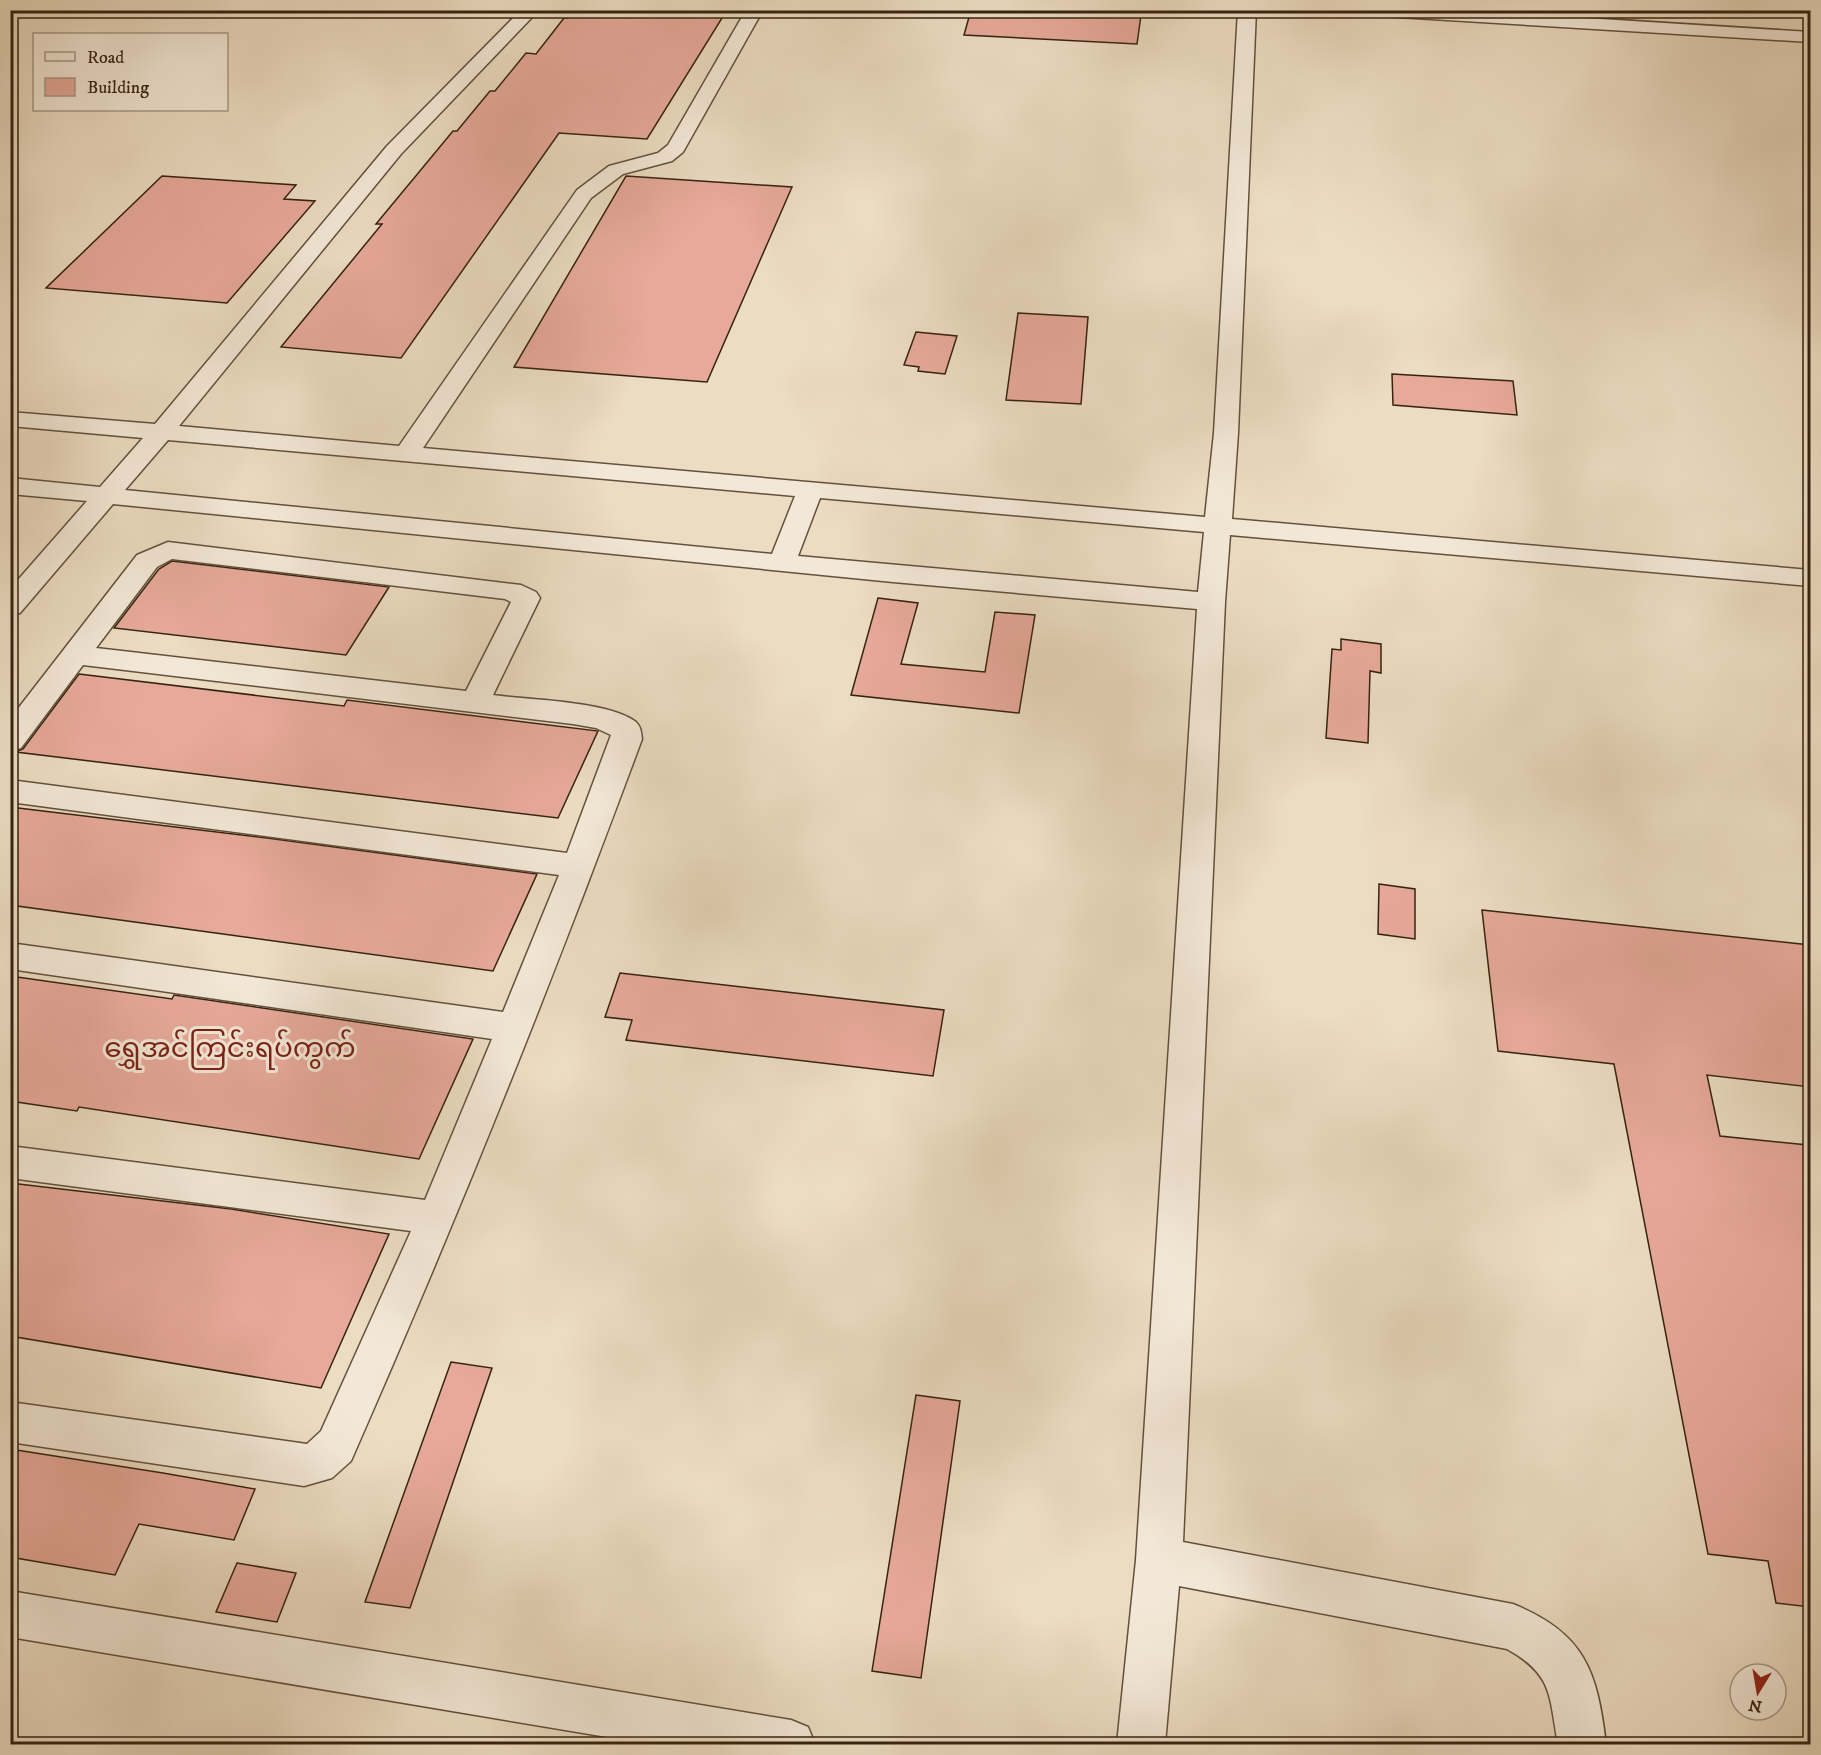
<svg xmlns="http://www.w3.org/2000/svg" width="1821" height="1755" font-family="'IM FELL DW Pica','Noto Sans Myanmar',serif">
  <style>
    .building { fill: #e7a99a; stroke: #352311; stroke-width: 1.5 }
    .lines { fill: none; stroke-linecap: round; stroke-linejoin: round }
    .minor-casing { stroke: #63513d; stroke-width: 3 }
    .minor { fill: #f3e8d7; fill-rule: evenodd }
    .labels { text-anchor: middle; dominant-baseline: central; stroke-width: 6; stroke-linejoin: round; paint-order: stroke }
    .quarter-label { font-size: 28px; fill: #7a1f14; stroke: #f3e8d7 }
  </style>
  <rect width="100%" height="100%" fill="#ecdcc2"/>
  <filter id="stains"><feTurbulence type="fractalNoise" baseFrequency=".00333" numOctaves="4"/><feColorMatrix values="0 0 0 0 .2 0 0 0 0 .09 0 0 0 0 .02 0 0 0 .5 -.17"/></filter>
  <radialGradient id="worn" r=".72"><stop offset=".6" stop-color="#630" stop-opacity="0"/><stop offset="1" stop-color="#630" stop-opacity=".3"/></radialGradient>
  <path class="building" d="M573,10H727L647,139L559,133L401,358L281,347L382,224H376L453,131H457L490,91H495L526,53L536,54L564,18H568Z
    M971,10L1141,15L1137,44L964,35Z
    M162,176L296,185L284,199L315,201L227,303L46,288Z
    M626,176L792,187L707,382L514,367Z
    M1018,313L1088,317L1081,404L1006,400Z
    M916,332L957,336L945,374L918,371L919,367L904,365Z
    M1392,374L1513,381L1517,415L1393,405Z
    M172,561L389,587L346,655L114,628L159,569Z
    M878,598L918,603L901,664L985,672L995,612L1035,615L1019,713L851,695Z
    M1341,639L1381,644V673L1370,671L1368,743L1326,738L1332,649L1341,650Z
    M79,674L344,706L347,700L598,731L558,818L16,752L23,749Z
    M10,807L267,838L537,874L493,971L10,905Z
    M1379,884L1415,889V939L1378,934Z
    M1482,910L1810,945V1087L1707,1075L1720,1136L1808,1145L1810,1155V1607L1776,1603L1768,1561L1708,1554L1614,1064L1498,1051Z
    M620,973L944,1010L933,1076L626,1040L632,1020L605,1017Z
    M10,976L172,999L174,995L473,1039L419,1159L79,1107L77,1111L10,1101Z
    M10,1183L231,1209L389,1234L321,1388L10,1336Z
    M451,1362L492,1368L410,1608L365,1602Z
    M916,1395L960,1401L921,1678L872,1671Z
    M10,1449L163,1473L255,1489L234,1540L139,1524L115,1575L10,1557Z
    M237,1563L296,1573L277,1622L216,1612Z"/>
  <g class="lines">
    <defs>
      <path id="minor" d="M521,10H539L401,154L179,426L399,446L577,190L609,166L658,153L668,145L746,10H763L683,152L672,161L623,174L591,198L423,448L1205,517L1214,433L1238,10H1256L1238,433L1232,519L1810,570V586L1230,535L1225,602L1183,1542L1513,1604C1585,1634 1597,1670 1606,1744H1558C1549,1697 1554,1675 1507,1649L1179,1586L1165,1744H1117L1136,1560L1197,609L893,582L113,504L20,613L10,615V589L87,501L10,494V478L100,487L143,438L10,426V412L155,424L387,146ZM168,440L795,496L772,554L125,490ZM820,498L1204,532L1198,592L798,556Z
        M1356,10H1458L1810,32V42L1364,15Z
        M168,542L521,585L536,592L540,598L493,695C528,700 609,701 636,722C641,727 641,732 642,739C552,983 456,1222 351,1461L332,1478L304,1486L10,1442V1402L307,1444L321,1431L411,1231L10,1178V1146L425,1200L492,1039L10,969V943L503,1012L559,875L10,802V780L567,853L611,735L596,728L573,724L83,665L21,748L10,751V719L137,555ZM172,559L505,599L511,602L466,691L96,648L157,567Z
        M10,1591L791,1720L808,1727L815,1744H649L10,1637Z"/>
    </defs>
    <use href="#minor" class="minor-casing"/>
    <use href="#minor" class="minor"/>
  </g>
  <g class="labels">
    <g class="quarter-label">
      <text x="230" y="1048">ရွှေအင်ကြင်းရပ်ကွက်</text>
    </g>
  </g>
  <rect width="1821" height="1755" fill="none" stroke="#ecdcc2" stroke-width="36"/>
  <rect x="12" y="12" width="1797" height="1731" fill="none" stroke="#352311" stroke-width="3"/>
  <rect x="18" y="18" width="1785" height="1719" fill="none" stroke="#352311" stroke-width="1.5"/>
  <rect x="33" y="33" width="195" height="78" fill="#f3e8d7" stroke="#a79988" stroke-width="1.5"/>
  <rect x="45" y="52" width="30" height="9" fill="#f3e8d7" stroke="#a79988" stroke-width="1.5"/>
  <text x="87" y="63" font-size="18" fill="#352311">Road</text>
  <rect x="45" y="78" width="30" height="18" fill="#e7a99a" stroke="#a79988" stroke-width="1.5"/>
  <text x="87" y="93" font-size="18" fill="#352311">Building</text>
  <g transform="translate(1758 1692) rotate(191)"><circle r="28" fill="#f3e8d7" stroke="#a79988" stroke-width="1.5"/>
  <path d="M0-4.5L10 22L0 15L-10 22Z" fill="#8f2418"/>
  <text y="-9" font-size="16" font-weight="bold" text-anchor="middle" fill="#352311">N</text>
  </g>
  <rect width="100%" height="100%" filter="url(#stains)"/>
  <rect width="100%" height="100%" fill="url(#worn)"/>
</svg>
